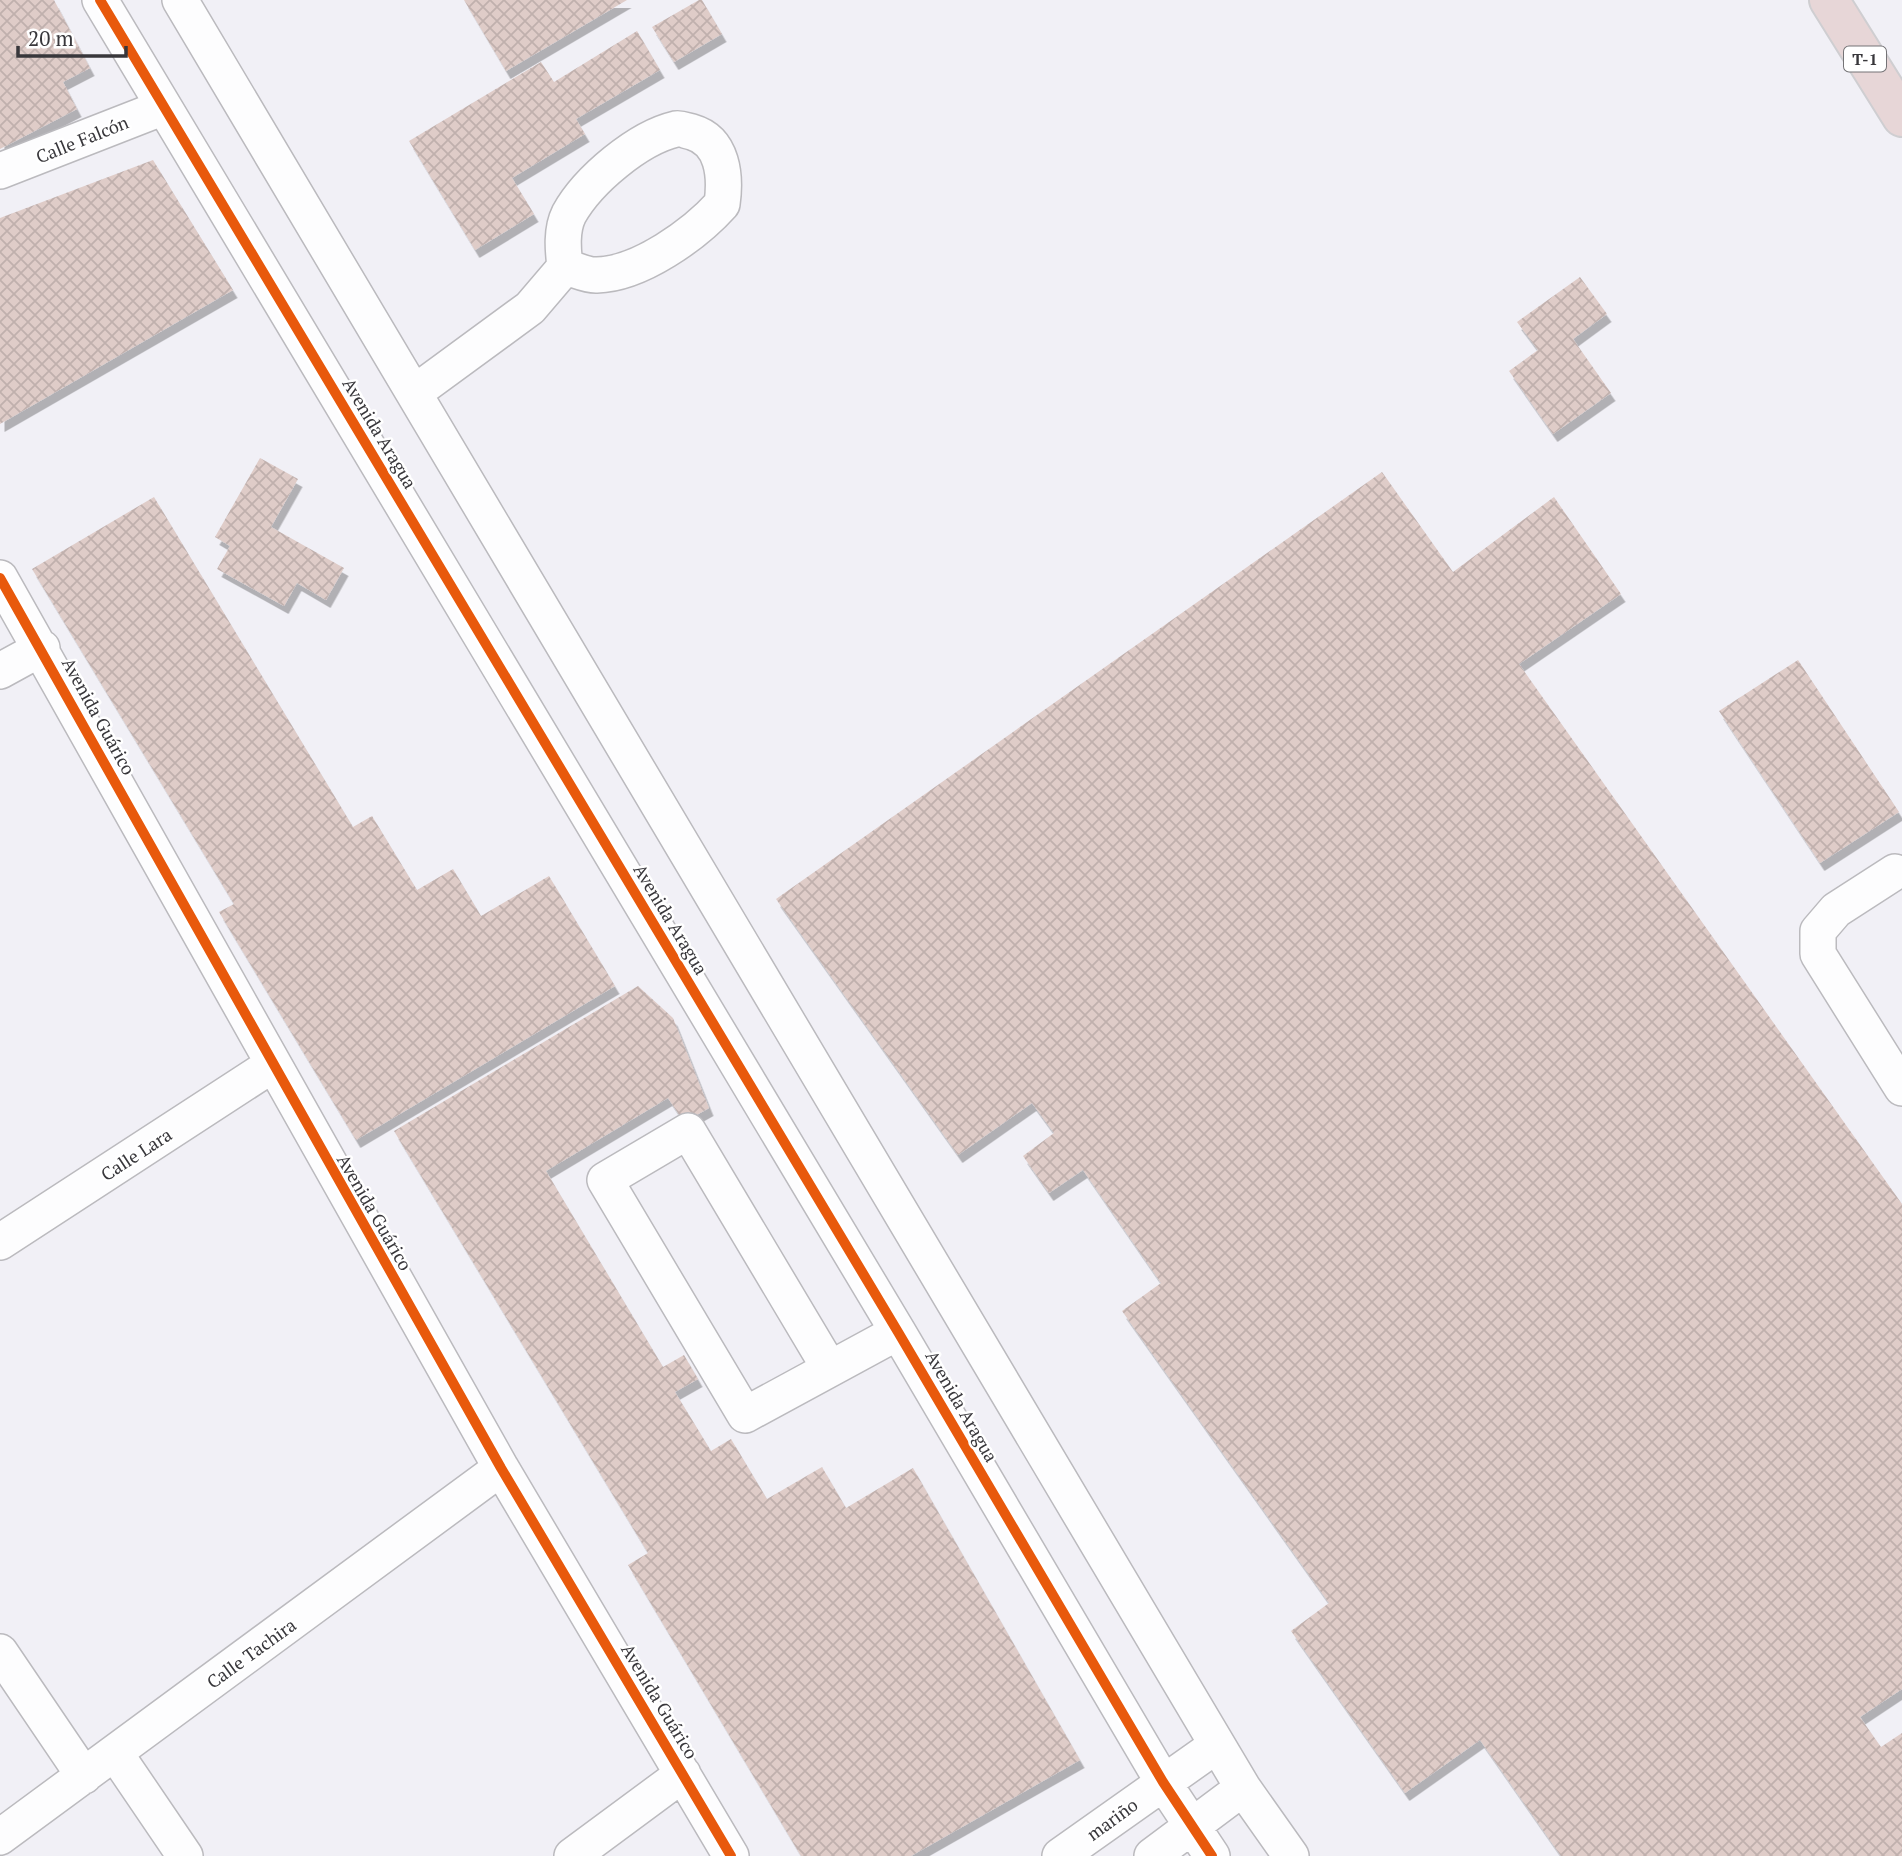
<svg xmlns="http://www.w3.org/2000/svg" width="1902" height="1856" font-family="'PT Serif',serif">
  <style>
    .building { fill: url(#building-cross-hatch); filter: url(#shadow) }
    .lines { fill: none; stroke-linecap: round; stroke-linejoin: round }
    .minor-casing { stroke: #bbbabe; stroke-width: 38 }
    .highway-casing { stroke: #cfced1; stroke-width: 42 }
    .minor { stroke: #fdfdfe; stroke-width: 35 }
    .highway { stroke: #e7d6d7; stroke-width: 38 }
    .cycleway-casing { stroke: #fff; stroke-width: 15 }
    .cycleway { stroke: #e8590c; stroke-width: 10 }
    .labels { text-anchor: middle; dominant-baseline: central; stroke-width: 5; stroke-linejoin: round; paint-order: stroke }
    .shield { fill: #fff; stroke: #747376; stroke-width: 2 }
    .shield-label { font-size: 16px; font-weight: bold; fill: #38373b }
    .street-label { font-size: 18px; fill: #38373b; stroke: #fff }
  </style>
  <defs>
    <pattern id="building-cross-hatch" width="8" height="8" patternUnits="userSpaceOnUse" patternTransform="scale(1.75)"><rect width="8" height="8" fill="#dfccc8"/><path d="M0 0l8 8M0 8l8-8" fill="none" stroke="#c0b0ad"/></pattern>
    <filter id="shadow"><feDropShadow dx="4.5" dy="8" stdDeviation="0" flood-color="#0004"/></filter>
  </defs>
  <rect width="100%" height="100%" fill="#f1f0f6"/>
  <path class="building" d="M0,0H54L90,68L63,82L77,109L0,149Z
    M464,0H627L506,71Z
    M699,0H702L722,34L674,62L652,27Z
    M637,31L660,70L576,119L585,134L512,178L534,214L475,250L409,141L541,62L554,82Z
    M153,160L233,290L0,424V218Z
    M1580,277L1607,314L1573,339L1611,393L1553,434L1509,371L1538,350L1517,322Z
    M260,458L298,479L271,527L344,568L326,600L297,583L284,606L217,569L230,546L215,537Z
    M1382,472L1453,572L1554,497L1621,594L1519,664L1902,1204V1689L1860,1717L1881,1747L1902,1733V1856H1561L1480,1740L1405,1793L1291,1631L1329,1603L1122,1311L1161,1283L1083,1170L1049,1193L1023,1156L1054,1133L1032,1103L958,1155L776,899Z
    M154,497L353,827L372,816L417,890L453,869L481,916L549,876L615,986L356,1140L219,912L234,904L32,569Z
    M1798,660L1899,812L1820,863L1719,711Z
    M638,986L673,1018L709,1108L684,1122L668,1098L546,1171L663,1367L684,1355L698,1379L675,1392L711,1451L731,1439L767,1499L822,1467L846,1508L913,1468L1080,1760L911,1856H801L628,1565L648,1553L394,1131Z"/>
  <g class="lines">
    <defs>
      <path id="minor" d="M100,0L898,1332L1163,1782L1212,1856
        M180,0L1243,1788L1291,1856
        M0,171L164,107
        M414,393L530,308L565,267C563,250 561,230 569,214C588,180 638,138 676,129C681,128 687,131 692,132C723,141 726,176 722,204C695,234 640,274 597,275C587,276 575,269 565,267
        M0,578L501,1468L731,1856
        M0,671L42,648
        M1895,872L1836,910L1818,931V954L1902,1088
        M0,1242L272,1065
        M830,1369L688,1131L605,1180L745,1415L898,1332
        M0,1652L84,1776
        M115,1753L185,1856
        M0,1837L501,1468
        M572,1856L683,1774
        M1060,1856L1217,1745
        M1152,1856L1243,1788"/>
      <path id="highway" d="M1829,0L1902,117"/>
    </defs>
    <use href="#minor" class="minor-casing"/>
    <use href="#highway" class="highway-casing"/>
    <use href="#minor" class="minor"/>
    <use href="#highway" class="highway"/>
    <defs>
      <path id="cycleway" d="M100,0L898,1332L1163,1782L1212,1856
        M0,578L501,1468L731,1856"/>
    </defs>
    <use href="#cycleway" class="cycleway-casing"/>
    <use href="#cycleway" class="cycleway"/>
  </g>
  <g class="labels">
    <rect class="shield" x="1844" y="46.5" width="42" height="25" rx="5"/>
    <g class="shield-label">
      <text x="1865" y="59">T-1</text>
    </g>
    <g class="street-label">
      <text transform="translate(82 139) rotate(-22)">Calle Falcón</text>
      <text transform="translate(380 433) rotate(59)">Avenida Aragua</text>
      <text transform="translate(99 716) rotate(61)">Avenida Guárico</text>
      <text transform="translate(671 919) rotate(59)">Avenida Aragua</text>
      <text transform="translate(136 1154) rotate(-33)">Calle Lara</text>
      <text transform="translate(375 1212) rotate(60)">Avenida Guárico</text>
      <text transform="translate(962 1406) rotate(60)">Avenida Aragua</text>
      <text transform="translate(251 1653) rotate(-36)">Calle Tachira</text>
      <text transform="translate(660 1701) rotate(59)">Avenida Guárico</text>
      <text transform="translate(1112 1819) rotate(-36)">mariño</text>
    </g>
  </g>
  <path d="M18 46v10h108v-10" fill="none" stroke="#38373b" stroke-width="3.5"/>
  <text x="28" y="46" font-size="21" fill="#38373b" stroke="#ffffff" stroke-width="5" paint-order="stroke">20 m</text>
</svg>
